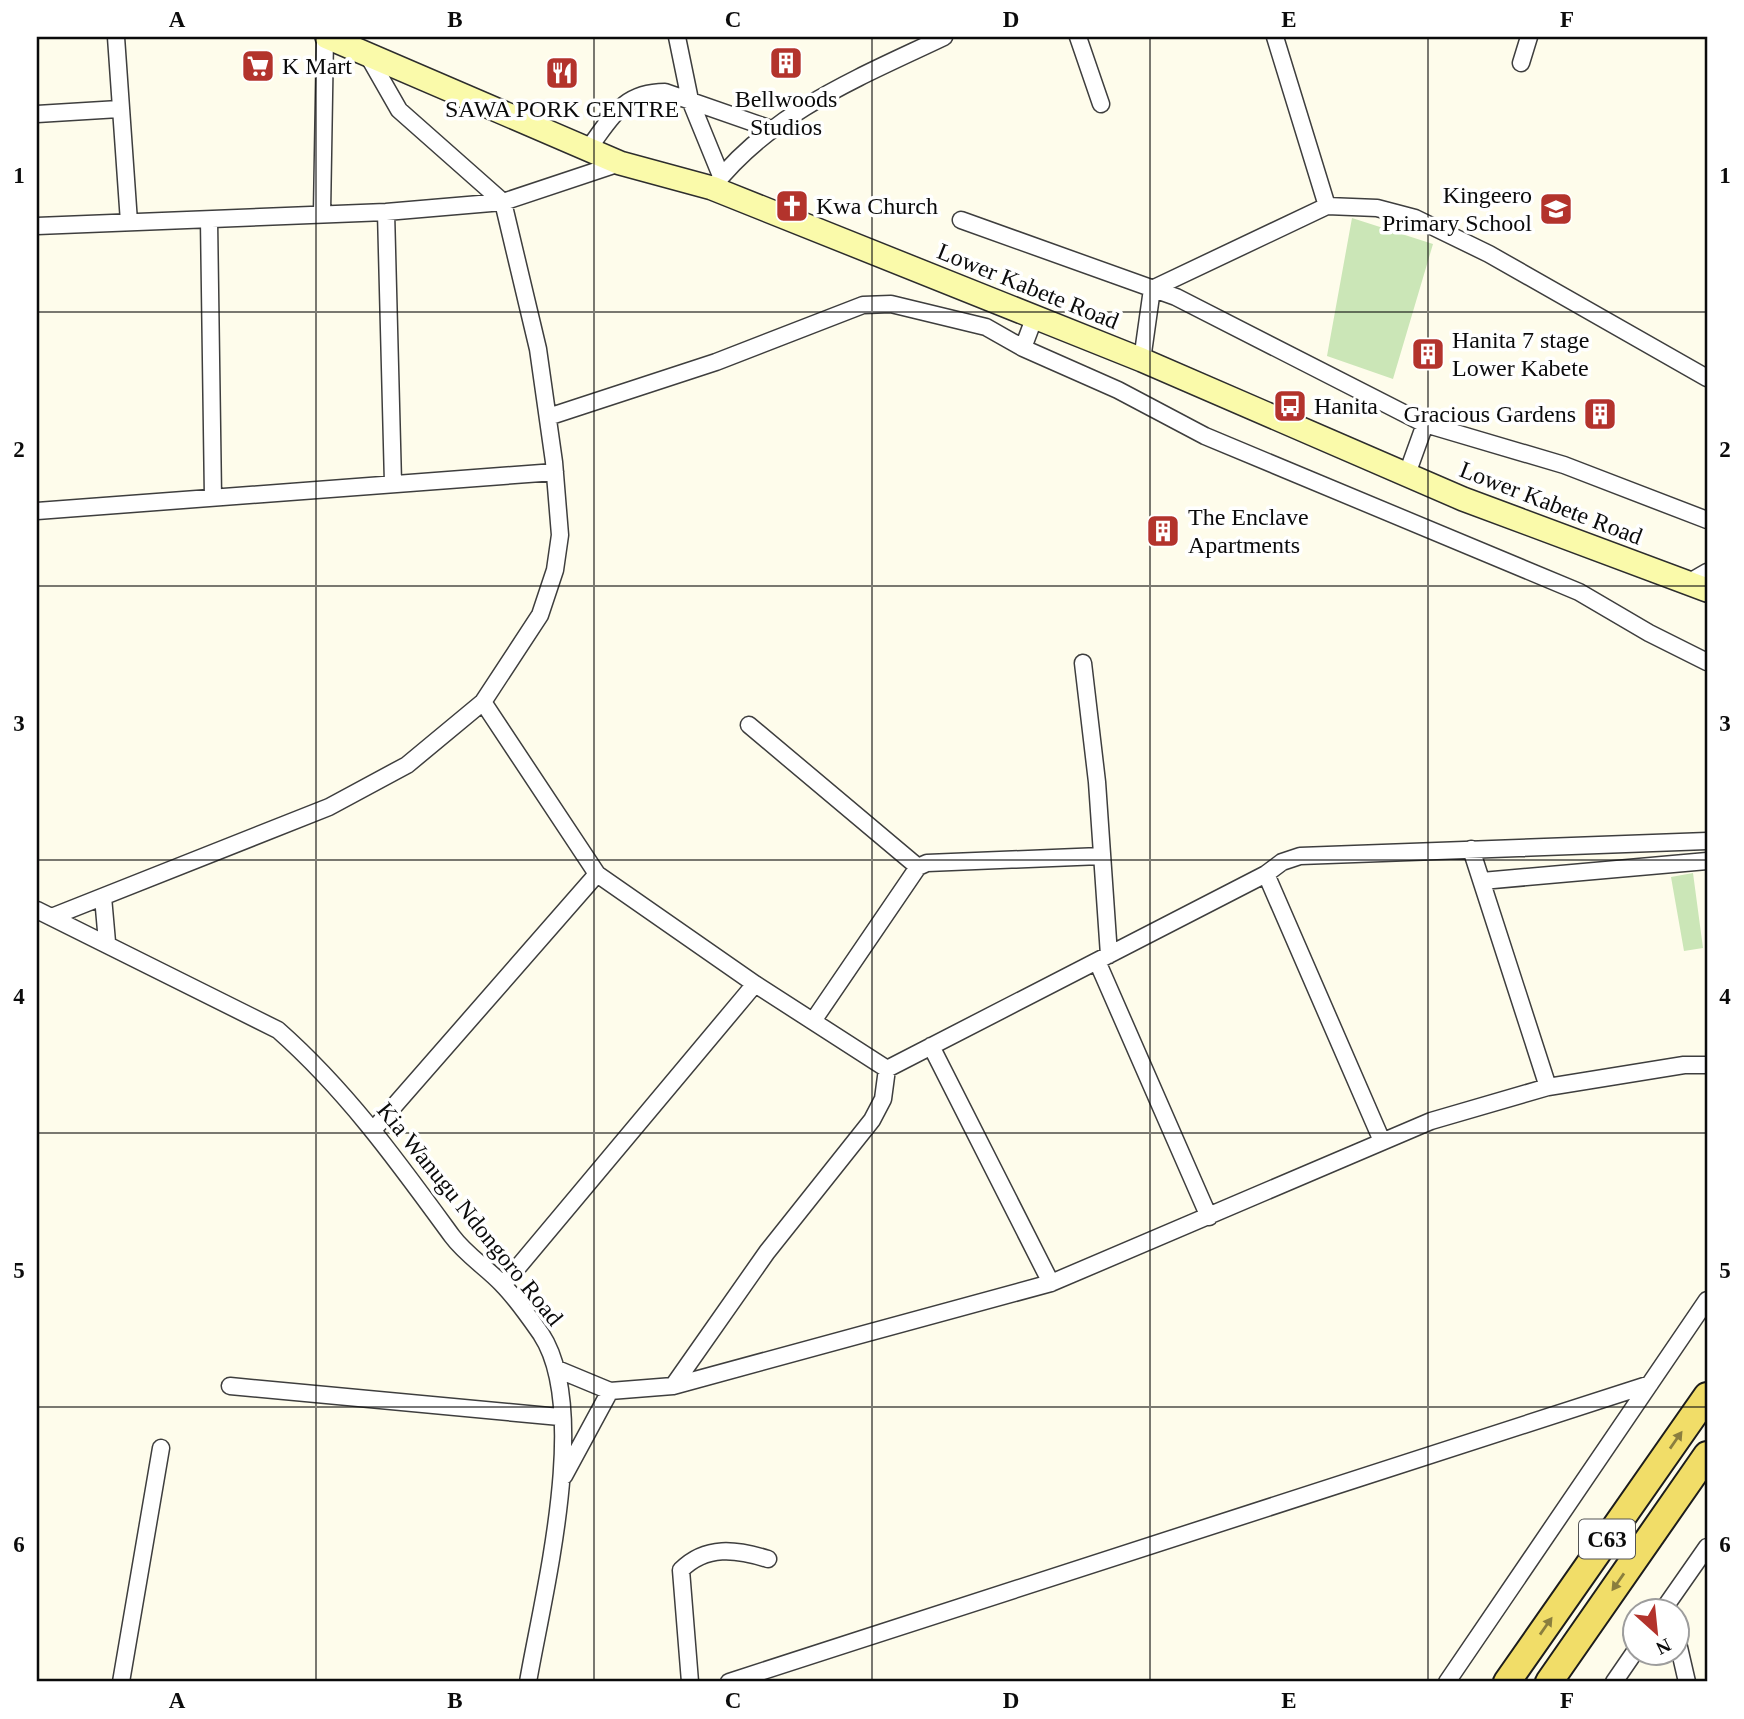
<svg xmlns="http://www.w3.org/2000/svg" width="1744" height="1719" font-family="'Times New Roman',serif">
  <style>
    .green { fill: #cbe6b7 }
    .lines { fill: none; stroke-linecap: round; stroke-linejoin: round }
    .minor-casing { stroke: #3e3e3e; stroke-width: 19 }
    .secondary-casing { stroke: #2d2d2d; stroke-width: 26 }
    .primary-casing { stroke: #1c1c1c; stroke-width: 30 }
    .minor { stroke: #fff; stroke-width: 16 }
    .secondary { stroke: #fafaaa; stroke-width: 23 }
    .primary { stroke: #f1dd68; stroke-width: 26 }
    .oneway { fill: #8a7e3e }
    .grid { fill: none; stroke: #0b0b0b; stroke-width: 2; stroke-opacity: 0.55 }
    .labels { text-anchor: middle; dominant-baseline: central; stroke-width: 7; stroke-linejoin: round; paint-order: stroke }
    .shield { fill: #fff; stroke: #545454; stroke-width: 2 }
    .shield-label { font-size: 23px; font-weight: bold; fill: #0b0b0b }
    .poi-label { font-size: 24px; fill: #0b0b0b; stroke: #fff; text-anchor: start }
    .street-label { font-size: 24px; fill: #0b0b0b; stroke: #fff }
    .neatline { fill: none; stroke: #0b0b0b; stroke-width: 2.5 }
    .grid-label { font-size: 23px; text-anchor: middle; font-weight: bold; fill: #0b0b0b }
  </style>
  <rect width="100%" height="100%" fill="#fefceb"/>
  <path class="green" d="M1352,218L1433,244L1393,379L1327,356Z
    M1693,873L1703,948L1684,951L1671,877Z"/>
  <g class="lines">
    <defs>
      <path id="minor" d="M116,37L129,222
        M677,37L690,100L721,176
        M1078,37L1101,104
        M1521,63L1529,37
        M37,114L119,109
        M588,149C611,119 622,92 665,92L771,129
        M712,188C771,112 860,77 944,37
        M1327,206L1377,208L1415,218L1489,254L1707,378
        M386,212L393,483
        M322,213L325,37
        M209,220L213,497
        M961,220L1176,297L1425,424L1564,465L1707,520
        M37,226L386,212L503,202L620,163
        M1023,348L1118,390L1205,436L1579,592L1649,633L1707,662
        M1142,360L1152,289L1327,206L1275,37
        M548,417L716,362L863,305L891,304L986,327L1023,348L1035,316
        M1407,474L1425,424
        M37,511L555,472
        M1688,583L1707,572
        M1083,663L1097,782L1109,955
        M483,702L597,874L755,984L887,1069L1266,874L1282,862L1300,856L1707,841
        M749,725L918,867
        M1471,849L1548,1087
        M1266,874L1382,1141
        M1482,881L1707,861
        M103,897L107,942
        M37,910L278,1030C347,1091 398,1162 452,1236C466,1255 486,1267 502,1284C516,1298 529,1317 541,1334C591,1410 543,1595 528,1682
        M54,916L329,807L407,765L483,702L540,615L555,570L560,535L554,462L538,349L503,202L399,110L367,54
        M1097,961L1209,1217
        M813,1021L918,867L927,863L1101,856
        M931,1046L1051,1283
        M374,1129L597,874
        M503,1285L755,984
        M557,1369L610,1391
        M230,1386L560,1417
        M673,1386L767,1252L872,1120L883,1099L887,1069
        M564,1476L610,1391L673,1386L1051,1283L1431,1121L1548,1087L1684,1065H1707
        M1663,1610L1707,1547
        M1678,1643L1687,1682
        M121,1682L161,1448
        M690,1682L681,1570C706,1545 736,1549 768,1559
        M729,1682L1650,1384
        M1447,1682L1707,1300
        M1614,1682L1636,1650"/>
      <path id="secondary" d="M327,37L620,163L712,188L1142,360L1463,499L1707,590"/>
      <path id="primary" d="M1507,1682L1707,1396
        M1549,1682L1707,1455"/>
    </defs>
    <use href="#minor" class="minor-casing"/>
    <use href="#secondary" class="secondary-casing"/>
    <use href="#primary" class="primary-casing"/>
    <use href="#minor" class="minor"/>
    <use href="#secondary" class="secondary"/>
    <use href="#primary" class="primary"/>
  </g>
  <defs><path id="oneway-solid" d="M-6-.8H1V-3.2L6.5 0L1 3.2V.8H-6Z" transform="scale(1.75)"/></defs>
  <g class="oneway">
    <use href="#oneway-solid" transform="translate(1676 1440) rotate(-55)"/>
    <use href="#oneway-solid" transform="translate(1618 1582) rotate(125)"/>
    <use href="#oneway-solid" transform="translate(1546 1626) rotate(-55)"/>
  </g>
  <path class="grid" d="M316,37V1682M594,37V1682M872,37V1682M1150,37V1682M1428,37V1682M37,312H1707M37,586H1707M37,860H1707M37,1133H1707M37,1407H1707"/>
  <defs>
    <symbol id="building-square" viewBox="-11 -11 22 22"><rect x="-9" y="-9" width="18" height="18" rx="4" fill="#b3332c" stroke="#fff"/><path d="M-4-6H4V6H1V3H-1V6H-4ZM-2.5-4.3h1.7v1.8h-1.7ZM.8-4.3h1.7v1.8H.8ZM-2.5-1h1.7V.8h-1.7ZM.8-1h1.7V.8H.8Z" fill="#fff"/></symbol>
    <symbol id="supermarket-square" viewBox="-11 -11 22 22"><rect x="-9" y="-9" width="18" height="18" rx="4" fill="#b3332c" stroke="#fff"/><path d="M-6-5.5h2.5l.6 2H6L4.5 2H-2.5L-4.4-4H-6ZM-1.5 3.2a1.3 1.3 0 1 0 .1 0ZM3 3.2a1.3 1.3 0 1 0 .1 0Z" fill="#fff"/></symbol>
    <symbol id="restaurant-square" viewBox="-11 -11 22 22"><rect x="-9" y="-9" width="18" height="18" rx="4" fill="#b3332c" stroke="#fff"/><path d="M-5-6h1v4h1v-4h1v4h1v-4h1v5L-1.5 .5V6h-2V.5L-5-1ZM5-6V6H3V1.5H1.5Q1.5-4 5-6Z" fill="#fff"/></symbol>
    <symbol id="church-square" viewBox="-11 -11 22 22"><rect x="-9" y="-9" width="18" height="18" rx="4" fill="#b3332c" stroke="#fff"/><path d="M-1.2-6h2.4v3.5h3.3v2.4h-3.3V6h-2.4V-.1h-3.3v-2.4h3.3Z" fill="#fff"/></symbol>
    <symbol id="school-square" viewBox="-11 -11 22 22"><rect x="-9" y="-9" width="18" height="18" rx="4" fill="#b3332c" stroke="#fff"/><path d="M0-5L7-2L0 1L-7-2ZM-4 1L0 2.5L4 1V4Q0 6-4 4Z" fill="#fff"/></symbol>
    <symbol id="bus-square" viewBox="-11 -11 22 22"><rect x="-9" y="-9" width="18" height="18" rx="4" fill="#b3332c" stroke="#fff"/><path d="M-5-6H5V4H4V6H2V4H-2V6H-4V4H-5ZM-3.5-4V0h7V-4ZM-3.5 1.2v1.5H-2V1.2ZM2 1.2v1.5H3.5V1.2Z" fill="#fff"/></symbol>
  </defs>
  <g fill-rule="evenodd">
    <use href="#building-square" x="767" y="44" width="38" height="38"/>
    <use href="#supermarket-square" x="239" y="47" width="38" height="38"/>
    <use href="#restaurant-square" x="543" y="54" width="38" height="38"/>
    <use href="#church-square" x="773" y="187" width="38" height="38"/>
    <use href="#school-square" x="1537" y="190" width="38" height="38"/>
    <use href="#building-square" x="1409" y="335" width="38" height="38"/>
    <use href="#bus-square" x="1271" y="387" width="38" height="38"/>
    <use href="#building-square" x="1581" y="395" width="38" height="38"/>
    <use href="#building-square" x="1144" y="512" width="38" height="38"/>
  </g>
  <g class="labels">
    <rect class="shield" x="1579" y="1519.5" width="56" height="39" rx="5"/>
    <g class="shield-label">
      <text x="1607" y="1539">C63</text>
    </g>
    <g class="poi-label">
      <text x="282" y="66">K Mart</text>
      <text x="786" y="99" text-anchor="middle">Bellwoods<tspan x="786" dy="28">Studios</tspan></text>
      <text x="562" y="109" text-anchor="middle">SAWA PORK CENTRE</text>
      <text x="1532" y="195" text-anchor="end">Kingeero<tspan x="1532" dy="28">Primary School</tspan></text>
      <text x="816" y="206">Kwa Church</text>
      <text x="1452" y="340">Hanita 7 stage<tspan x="1452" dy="28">Lower Kabete</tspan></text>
      <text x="1314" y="406">Hanita</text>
      <text x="1576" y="414" text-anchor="end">Gracious Gardens</text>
      <text x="1188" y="517">The Enclave<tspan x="1188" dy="28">Apartments</tspan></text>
    </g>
    <g class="street-label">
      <text transform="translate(1028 286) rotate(22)">Lower Kabete Road</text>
      <text transform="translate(1551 503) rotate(21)">Lower Kabete Road</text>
      <text transform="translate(470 1214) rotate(51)">Kia Wanugu Ndongoro Road</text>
    </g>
  </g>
  <rect width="1744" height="1719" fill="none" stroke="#ffffff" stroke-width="77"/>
  <g transform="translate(1656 1632) rotate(153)"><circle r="33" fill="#ffffff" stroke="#9d9d9d" stroke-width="2"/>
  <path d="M0-5L12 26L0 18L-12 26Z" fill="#b3332c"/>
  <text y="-10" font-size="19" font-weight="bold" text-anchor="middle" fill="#0b0b0b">N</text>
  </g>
  <rect x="38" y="38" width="1668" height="1642" class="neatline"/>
  <g class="grid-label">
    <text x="177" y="27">A</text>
    <text x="455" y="27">B</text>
    <text x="733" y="27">C</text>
    <text x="1011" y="27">D</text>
    <text x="1289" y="27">E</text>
    <text x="1567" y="27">F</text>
    <text x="19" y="183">1</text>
    <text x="1725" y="183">1</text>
    <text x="19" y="457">2</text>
    <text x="1725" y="457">2</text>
    <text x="19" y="731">3</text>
    <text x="1725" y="731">3</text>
    <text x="19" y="1004">4</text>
    <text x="1725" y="1004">4</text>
    <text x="19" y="1278">5</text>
    <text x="1725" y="1278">5</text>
    <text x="19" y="1552">6</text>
    <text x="1725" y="1552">6</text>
    <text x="177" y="1708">A</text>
    <text x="455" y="1708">B</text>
    <text x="733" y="1708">C</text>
    <text x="1011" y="1708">D</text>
    <text x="1289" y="1708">E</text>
    <text x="1567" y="1708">F</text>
  </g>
</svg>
